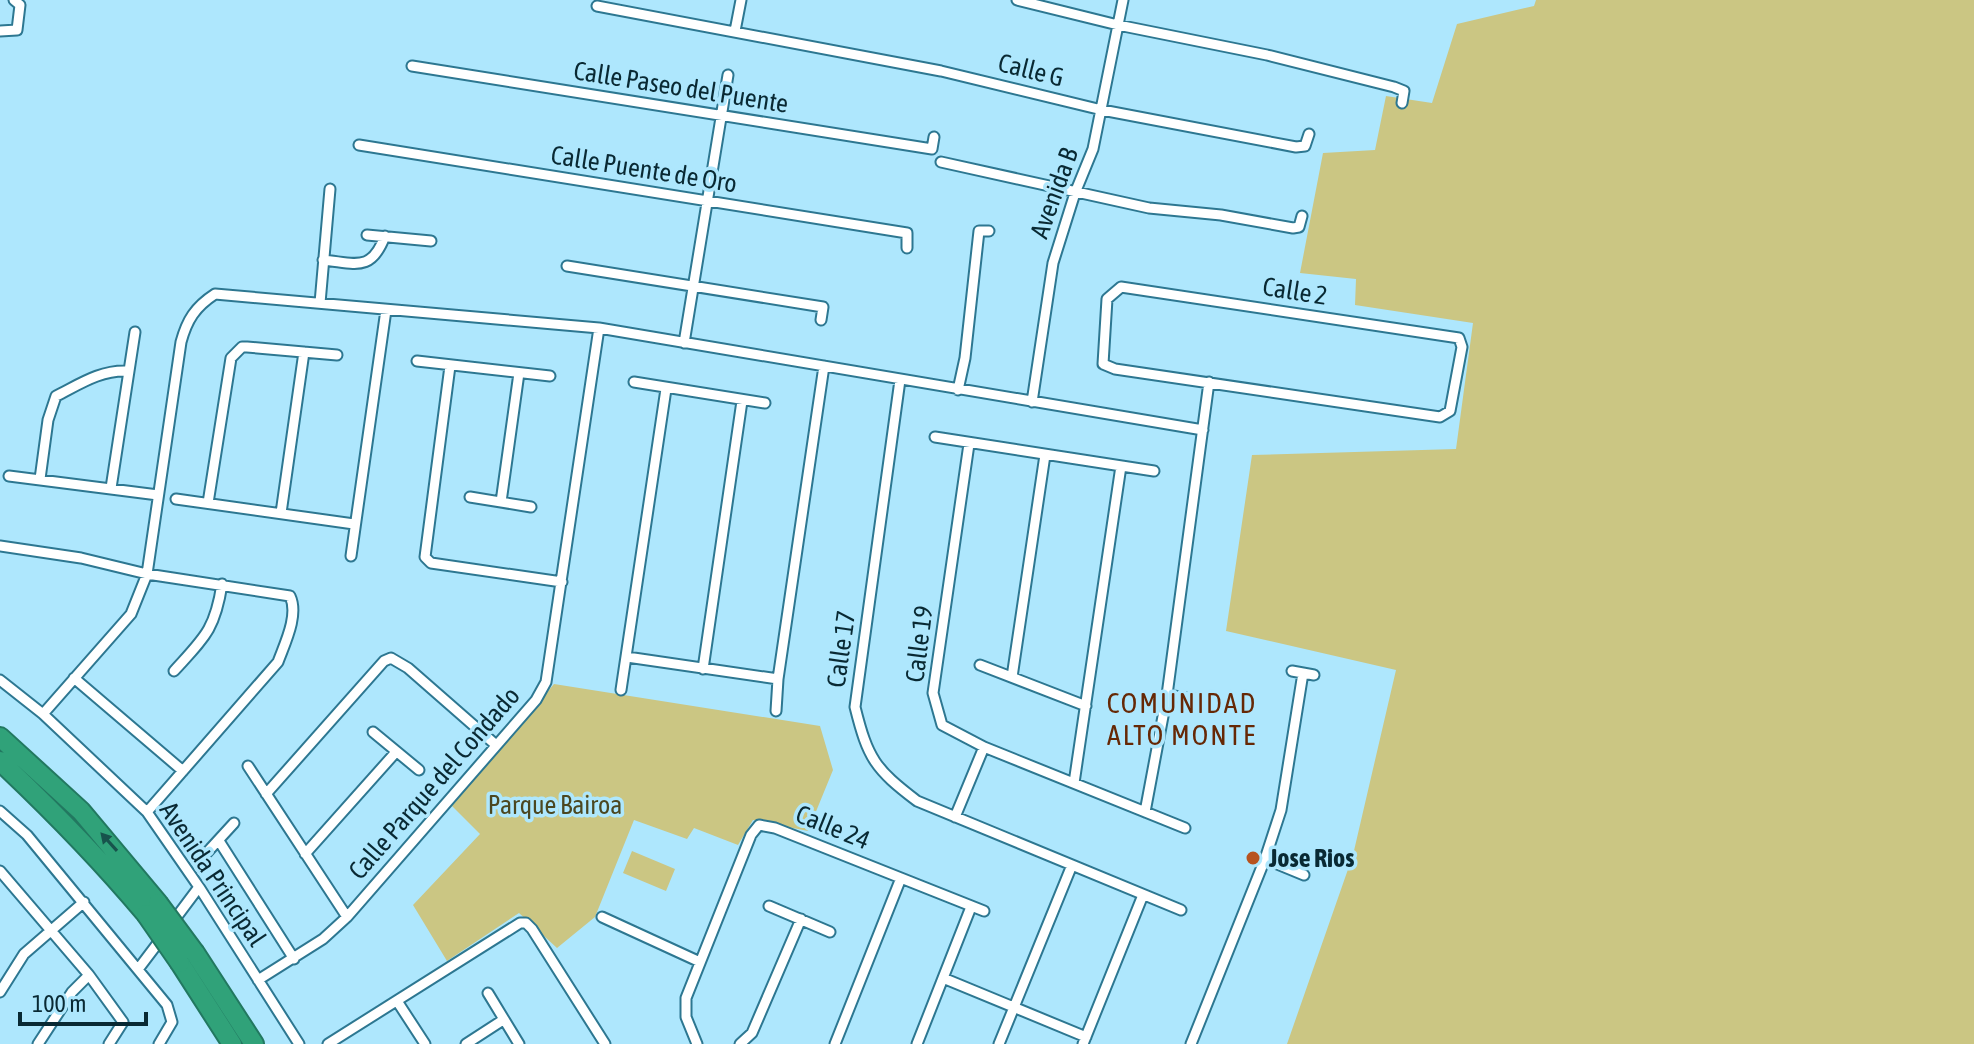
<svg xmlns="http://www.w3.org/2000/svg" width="1974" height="1044" font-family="'Asap Condensed',sans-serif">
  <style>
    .green { fill: #cbc683 }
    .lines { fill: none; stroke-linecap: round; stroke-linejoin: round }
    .minor-casing { stroke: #2d7791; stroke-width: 13 }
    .motorway-casing { stroke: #227860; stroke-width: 22 }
    .minor { stroke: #fff; stroke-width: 9 }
    .motorway { stroke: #30a279; stroke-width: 18 }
    .motorway-bridge-casing { stroke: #227860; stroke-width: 22; stroke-linecap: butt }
    .motorway-bridge { stroke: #30a279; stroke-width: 18 }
    .oneway { fill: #17534c }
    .poi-dot { fill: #b7531f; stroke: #aee7fd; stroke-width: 3 }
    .labels { text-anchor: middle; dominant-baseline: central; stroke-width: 7; stroke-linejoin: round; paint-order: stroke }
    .street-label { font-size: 26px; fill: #092933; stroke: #aee7fd }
    .park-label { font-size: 26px; fill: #4b4720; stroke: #aee7fd }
    .poi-label { font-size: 26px; font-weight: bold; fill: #092933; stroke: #aee7fd; text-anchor: start }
    .neighbourhood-label { font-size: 28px; letter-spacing: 2px; fill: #662805; stroke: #aee7fd }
  </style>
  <rect width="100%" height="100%" fill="#aee7fd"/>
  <path class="green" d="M1536,0H1974V1044H1287L1353,855L1396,670L1226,631L1252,455L1456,449L1473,323L1355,305L1356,279L1300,273L1323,153L1375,150L1386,96L1432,103L1457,24L1534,6Z
    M554,684L820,726L833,770L808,831L753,820L738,845L694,828L687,839L634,820L595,917L557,948L519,913L447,961L413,905L480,834L452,806Z
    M632,851L675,869L666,891L623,873Z"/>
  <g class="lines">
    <defs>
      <path id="minor" d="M1017,0L1118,25L1267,55L1394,87L1404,91L1402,103
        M597,6L941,71L1102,110L1296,147L1305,146L1309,134
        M0,31L17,30L20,5L14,0
        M735,31L741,0
        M412,66L932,149L934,137
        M359,145L907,233V248
        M941,162L1149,208L1221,215L1293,228L1299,227L1302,216
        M367,235L431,241
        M323,260C355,263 371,273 385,236
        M567,266L823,307L821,320
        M1121,287L1459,338L1462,347L1450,411L1440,417L1115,369L1103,364L1107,299Z
        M320,303L330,189
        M684,343L728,75
        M417,361L550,376
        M450,366L425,557L431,563L562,582
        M900,380L855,707C868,759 875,769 917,801L1181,910
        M634,382L765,403
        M958,390L965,358L978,240L979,231H989
        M1032,402L1053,263L1075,193L1093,149L1123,0
        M935,437L1154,471
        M969,444L933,693L942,725L984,747L1185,828
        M9,476L158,495
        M40,479L48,420L56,396C80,384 100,370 127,371
        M111,488L135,332
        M470,497L531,507
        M176,499L354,524
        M501,502L519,373
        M208,503L231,358L242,347H247L337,355
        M281,513L304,352
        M0,546L81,558L147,574L290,596C299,615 285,643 278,662L147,812
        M351,556L386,310
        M627,657L778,679
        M980,665L1086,706
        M703,669L742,401
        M174,671C204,638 215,630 222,584
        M1292,671L1314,675
        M1012,677L1045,455
        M74,678L183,771
        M0,680L43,714L147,812L199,887L299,1044
        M621,690L666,389
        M1167,695L1200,700
        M776,711L778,679L824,366
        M43,714L131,614L147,574L181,342C187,320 195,307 215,294L599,328L1203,430
        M373,732L419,770
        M248,766L347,917
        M1074,783L1121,466
        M266,794L384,661L391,658L408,668L496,745
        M0,811L27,835L167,1005L172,1022L159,1044
        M1145,812L1167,695L1209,382
        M955,817L984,747
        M219,841L294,959
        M305,854L396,752
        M201,859L234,823
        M1265,859L1304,875
        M0,871L89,975L123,1022L109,1044
        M769,906L830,932
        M602,917L700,962
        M172,923L199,887
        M139,968L164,935
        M943,978L1086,1037
        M258,980L323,939L347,917L536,700L546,682L599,328
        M0,992L24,954L84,902
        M488,993L519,1044
        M397,1001L425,1044
        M38,1044L72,992L89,975
        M328,1044L520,923H526L532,929L605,1044
        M466,1044L503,1020
        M697,1044L686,1017V998L751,835L759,825L775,828L984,911
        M740,1044L752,1033L801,919
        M835,1044L901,878
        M917,1044L971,907
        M999,1044L1072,865
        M1083,1044L1143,895
        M1191,1044L1265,859L1281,810L1303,673"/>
      <path id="motorway" d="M0,737L81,811L158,903
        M0,761C52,810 100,859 146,914
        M195,953L254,1044
        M180,963L232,1044"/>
    </defs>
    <use href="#minor" class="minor-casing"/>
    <use href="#motorway" class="motorway-casing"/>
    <use href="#minor" class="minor"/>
    <use href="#motorway" class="motorway"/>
    <defs>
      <path id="motorway-bridge" d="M158,903L195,953
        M146,914L180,963"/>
    </defs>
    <use href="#motorway-bridge" class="motorway-bridge-casing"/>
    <use href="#motorway-bridge" class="motorway-bridge"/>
  </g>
  <defs><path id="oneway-solid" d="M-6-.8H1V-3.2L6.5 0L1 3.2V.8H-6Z" transform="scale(2)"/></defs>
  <use class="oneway" href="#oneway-solid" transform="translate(109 842) rotate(-132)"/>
  <circle class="poi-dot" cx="1253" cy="858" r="8"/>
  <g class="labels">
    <g class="street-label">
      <text transform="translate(1031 70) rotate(14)">Calle G</text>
      <text transform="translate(681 87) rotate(9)">Calle Paseo del Puente</text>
      <text transform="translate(644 169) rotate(9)">Calle Puente de Oro</text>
      <text transform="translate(1054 193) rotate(-70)">Avenida B</text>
      <text transform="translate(1295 291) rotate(9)">Calle 2</text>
      <text transform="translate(919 644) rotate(-83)">Calle 19</text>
      <text transform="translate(841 649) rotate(-82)">Calle 17</text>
      <text transform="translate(434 783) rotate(-49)">Calle Parque del Condado</text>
      <text transform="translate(833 827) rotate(22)">Calle 24</text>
      <text transform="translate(213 874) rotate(56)">Avenida Principal</text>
    </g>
    <g class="park-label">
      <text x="555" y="805">Parque Bairoa</text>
    </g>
    <g class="poi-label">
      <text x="1269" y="858">Jose Rios</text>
    </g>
    <g class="neighbourhood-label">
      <text x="1182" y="703">COMUNIDAD<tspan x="1182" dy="32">ALTO MONTE</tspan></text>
    </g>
  </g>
  <path d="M20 1012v12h126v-12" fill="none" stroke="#092933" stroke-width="4"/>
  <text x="32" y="1012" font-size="24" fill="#092933" stroke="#aee7fd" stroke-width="6" paint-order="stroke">100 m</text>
</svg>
